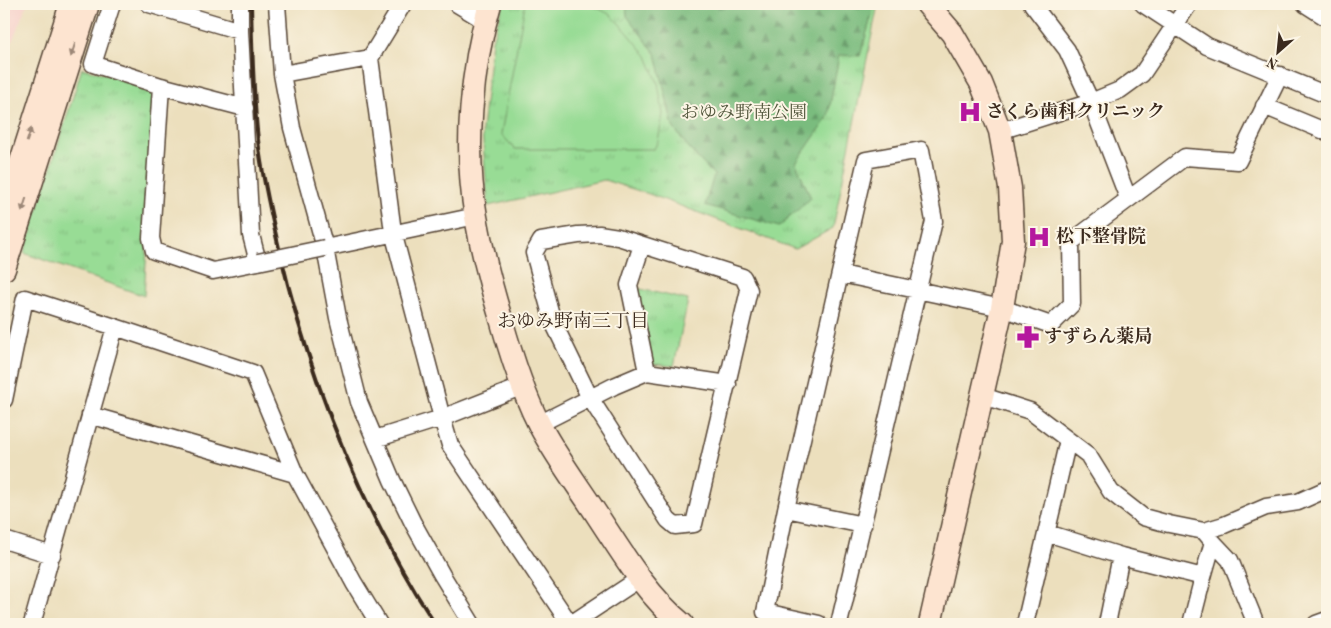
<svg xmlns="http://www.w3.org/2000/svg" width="1331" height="628" font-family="'Old Standard TT','Noto Serif JP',serif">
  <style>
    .built { fill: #f7d0ca }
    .grass { fill: url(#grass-tufts); stroke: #6a835a }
    .forest { fill: url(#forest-firs); stroke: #5a734e }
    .pitch { fill: #98dc95; stroke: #6a835a }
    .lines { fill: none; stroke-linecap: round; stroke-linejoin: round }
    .street-casing { stroke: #564536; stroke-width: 19 }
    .secondary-casing { stroke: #564536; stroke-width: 25 }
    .street { stroke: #fff; stroke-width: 16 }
    .secondary { stroke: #fde4d0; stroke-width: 22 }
    .rail { stroke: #3b2a1e; stroke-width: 4 }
    .street-bridge-casing { stroke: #564536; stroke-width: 19; stroke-linecap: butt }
    .street-bridge { stroke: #fff; stroke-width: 16 }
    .oneway { fill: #9c8777 }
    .labels { text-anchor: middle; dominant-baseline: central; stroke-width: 4; stroke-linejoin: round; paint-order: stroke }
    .poi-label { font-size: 18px; font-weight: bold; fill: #3b2a1e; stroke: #fcf5e5; text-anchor: start }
    .park-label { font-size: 18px; fill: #52563c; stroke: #fcf5e5 }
    .neighbourhood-label { font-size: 19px; fill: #3b2a1e; stroke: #fcf5e5 }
  </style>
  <defs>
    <pattern id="grass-tufts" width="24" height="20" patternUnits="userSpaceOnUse" patternTransform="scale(1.25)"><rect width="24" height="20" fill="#98dc95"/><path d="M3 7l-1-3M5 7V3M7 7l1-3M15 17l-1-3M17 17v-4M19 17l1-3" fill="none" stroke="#84bd80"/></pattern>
    <pattern id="forest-firs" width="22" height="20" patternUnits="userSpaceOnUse" patternTransform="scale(1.25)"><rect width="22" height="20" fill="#7abc7e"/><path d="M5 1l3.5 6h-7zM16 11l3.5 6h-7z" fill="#659967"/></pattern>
  </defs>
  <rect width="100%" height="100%" fill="#fcf5e5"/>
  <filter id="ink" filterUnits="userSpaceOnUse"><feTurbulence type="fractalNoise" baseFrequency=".02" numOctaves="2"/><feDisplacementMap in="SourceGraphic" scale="10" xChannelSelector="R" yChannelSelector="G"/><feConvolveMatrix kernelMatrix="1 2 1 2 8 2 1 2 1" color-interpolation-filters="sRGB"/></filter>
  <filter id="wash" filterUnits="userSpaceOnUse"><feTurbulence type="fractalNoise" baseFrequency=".0096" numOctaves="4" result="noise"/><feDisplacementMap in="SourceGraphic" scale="20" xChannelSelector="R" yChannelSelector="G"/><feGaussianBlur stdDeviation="1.12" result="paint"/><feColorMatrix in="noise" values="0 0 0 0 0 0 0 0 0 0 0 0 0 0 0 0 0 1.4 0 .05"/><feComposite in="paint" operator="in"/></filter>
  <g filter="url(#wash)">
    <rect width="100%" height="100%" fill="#ecdfbd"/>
    <path class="built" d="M4,4H27L4,62Z"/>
    <path class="grass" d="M503,4H880L877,9L833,228L795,249L649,194L604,180L488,206L482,130L492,40Z
      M82,68L157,87L144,296L24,253Z
      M636,288L688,300L674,366L652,364Z"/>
    <path class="forest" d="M626,4H875L860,56L839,55L828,117L796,163L811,198L779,227L705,205L714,175L692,152L673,127L656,54L627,16Z"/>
    <path class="pitch" d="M525,4H590L611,15L628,33L647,56L658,83L663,114L658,141L654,149H515L501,134Z"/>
  </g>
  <g filter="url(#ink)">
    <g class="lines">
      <defs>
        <path id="street" d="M112,4L93,64L161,86L245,108
          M149,4L240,31
          M277,4L282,74L292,128L325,248L338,318L359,402L392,480L413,523L442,575L472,624
          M457,4L485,21
          M1032,4L1067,50L1091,102L1128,198
          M1143,4L1207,46L1327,95
          M1305,4L1327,18
          M370,58L393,232L442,418L450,445L570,624
          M282,74L370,58L403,4
          M161,86L151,238L154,251L213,271L258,262L251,235L240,31V4
          M1264,106L1327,132
          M1000,131L1091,102L1120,90L1142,74L1189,4
          M599,234L618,237L743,277L749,290L694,524L675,526L668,520L590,398L553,322L534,253L541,241L578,235Z
          M325,248L476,216
          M841,274L1002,308L1051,325L1072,304L1071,242L1185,157L1238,161L1280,75
          M115,327L253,373L295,474L354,583L379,624
          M647,372L728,384
          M983,396L1030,411L1088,455L1111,492L1143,517L1169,524L1204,531L1224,525L1266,507L1298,502L1327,489
          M4,400L25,298L115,327L32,624
          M90,415L295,474
          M539,424L614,386L647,372L629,285L642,245
          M375,439L442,418L523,386
          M786,509L863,525
          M1047,533L1121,556L1107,624
          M4,540L52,555
          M1213,542L1230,560L1256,624
          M1121,556L1203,577L1213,542L1204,531
          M571,624L639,579
          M819,624L765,612L786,509L866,160L921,150L934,221L839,624
          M1025,624L1068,440
          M1191,624L1203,577
          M1316,624L1327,620"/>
        <path id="secondary" d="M490,4C471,69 464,149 476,217C482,251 491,286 501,319C511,355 523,393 540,426C557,458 579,487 599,518C624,556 647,595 682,624
          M927,4L952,33L981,83L1000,131L1010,188L1013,241L1002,308L930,624
          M4,215L71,4
          M4,269L88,4"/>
      </defs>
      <use href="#street" class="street-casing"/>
      <use href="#secondary" class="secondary-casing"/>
      <use href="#street" class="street"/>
      <use href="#secondary" class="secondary"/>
      <path class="rail" d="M251,4C252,49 253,95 258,140C262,175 270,210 278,244C309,379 360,508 435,624"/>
      <defs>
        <path id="street-bridge" d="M258,262L325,248"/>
      </defs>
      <use href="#street-bridge" class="street-bridge-casing"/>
      <use href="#street-bridge" class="street-bridge"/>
    </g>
    <defs><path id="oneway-solid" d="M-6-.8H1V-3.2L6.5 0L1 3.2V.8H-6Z" transform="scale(1.25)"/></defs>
    <g class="oneway">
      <use href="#oneway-solid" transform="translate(73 50) rotate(108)"/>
      <use href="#oneway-solid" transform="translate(29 135) rotate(-72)"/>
      <use href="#oneway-solid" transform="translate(24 205) rotate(108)"/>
    </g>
  </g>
  <defs>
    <symbol id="hospital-bare" viewBox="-9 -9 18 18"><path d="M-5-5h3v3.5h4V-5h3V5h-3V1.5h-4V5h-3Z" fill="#b5179e" stroke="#fcf5e5" stroke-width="2.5" paint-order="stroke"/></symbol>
    <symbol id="pharmacy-bare" viewBox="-9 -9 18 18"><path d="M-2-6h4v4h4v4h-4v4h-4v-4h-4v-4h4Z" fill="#b5179e" stroke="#fcf5e5" stroke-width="2.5" paint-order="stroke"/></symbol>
  </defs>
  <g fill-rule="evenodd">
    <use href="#hospital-bare" x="954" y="96" width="32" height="32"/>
    <use href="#hospital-bare" x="1023" y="221" width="32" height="32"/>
    <use href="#pharmacy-bare" x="1012" y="321" width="32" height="32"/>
  </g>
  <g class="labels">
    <g class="poi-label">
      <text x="986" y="112">さくら歯科クリニック</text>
      <text x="1056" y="237">松下整骨院</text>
      <text x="1044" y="337">すずらん薬局</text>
    </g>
    <g class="park-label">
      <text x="744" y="113">おゆみ野南公園</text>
    </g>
    <g class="neighbourhood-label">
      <text x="573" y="322">おゆみ野南三丁目</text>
    </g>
  </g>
  <rect width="1331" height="628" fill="none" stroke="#fcf5e5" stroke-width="20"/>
  <g transform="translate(1278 52) rotate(207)" stroke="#fcf5e5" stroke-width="4" paint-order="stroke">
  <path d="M0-4L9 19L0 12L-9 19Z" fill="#3b2a1e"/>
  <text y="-8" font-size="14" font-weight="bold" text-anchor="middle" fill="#3b2a1e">N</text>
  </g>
</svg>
